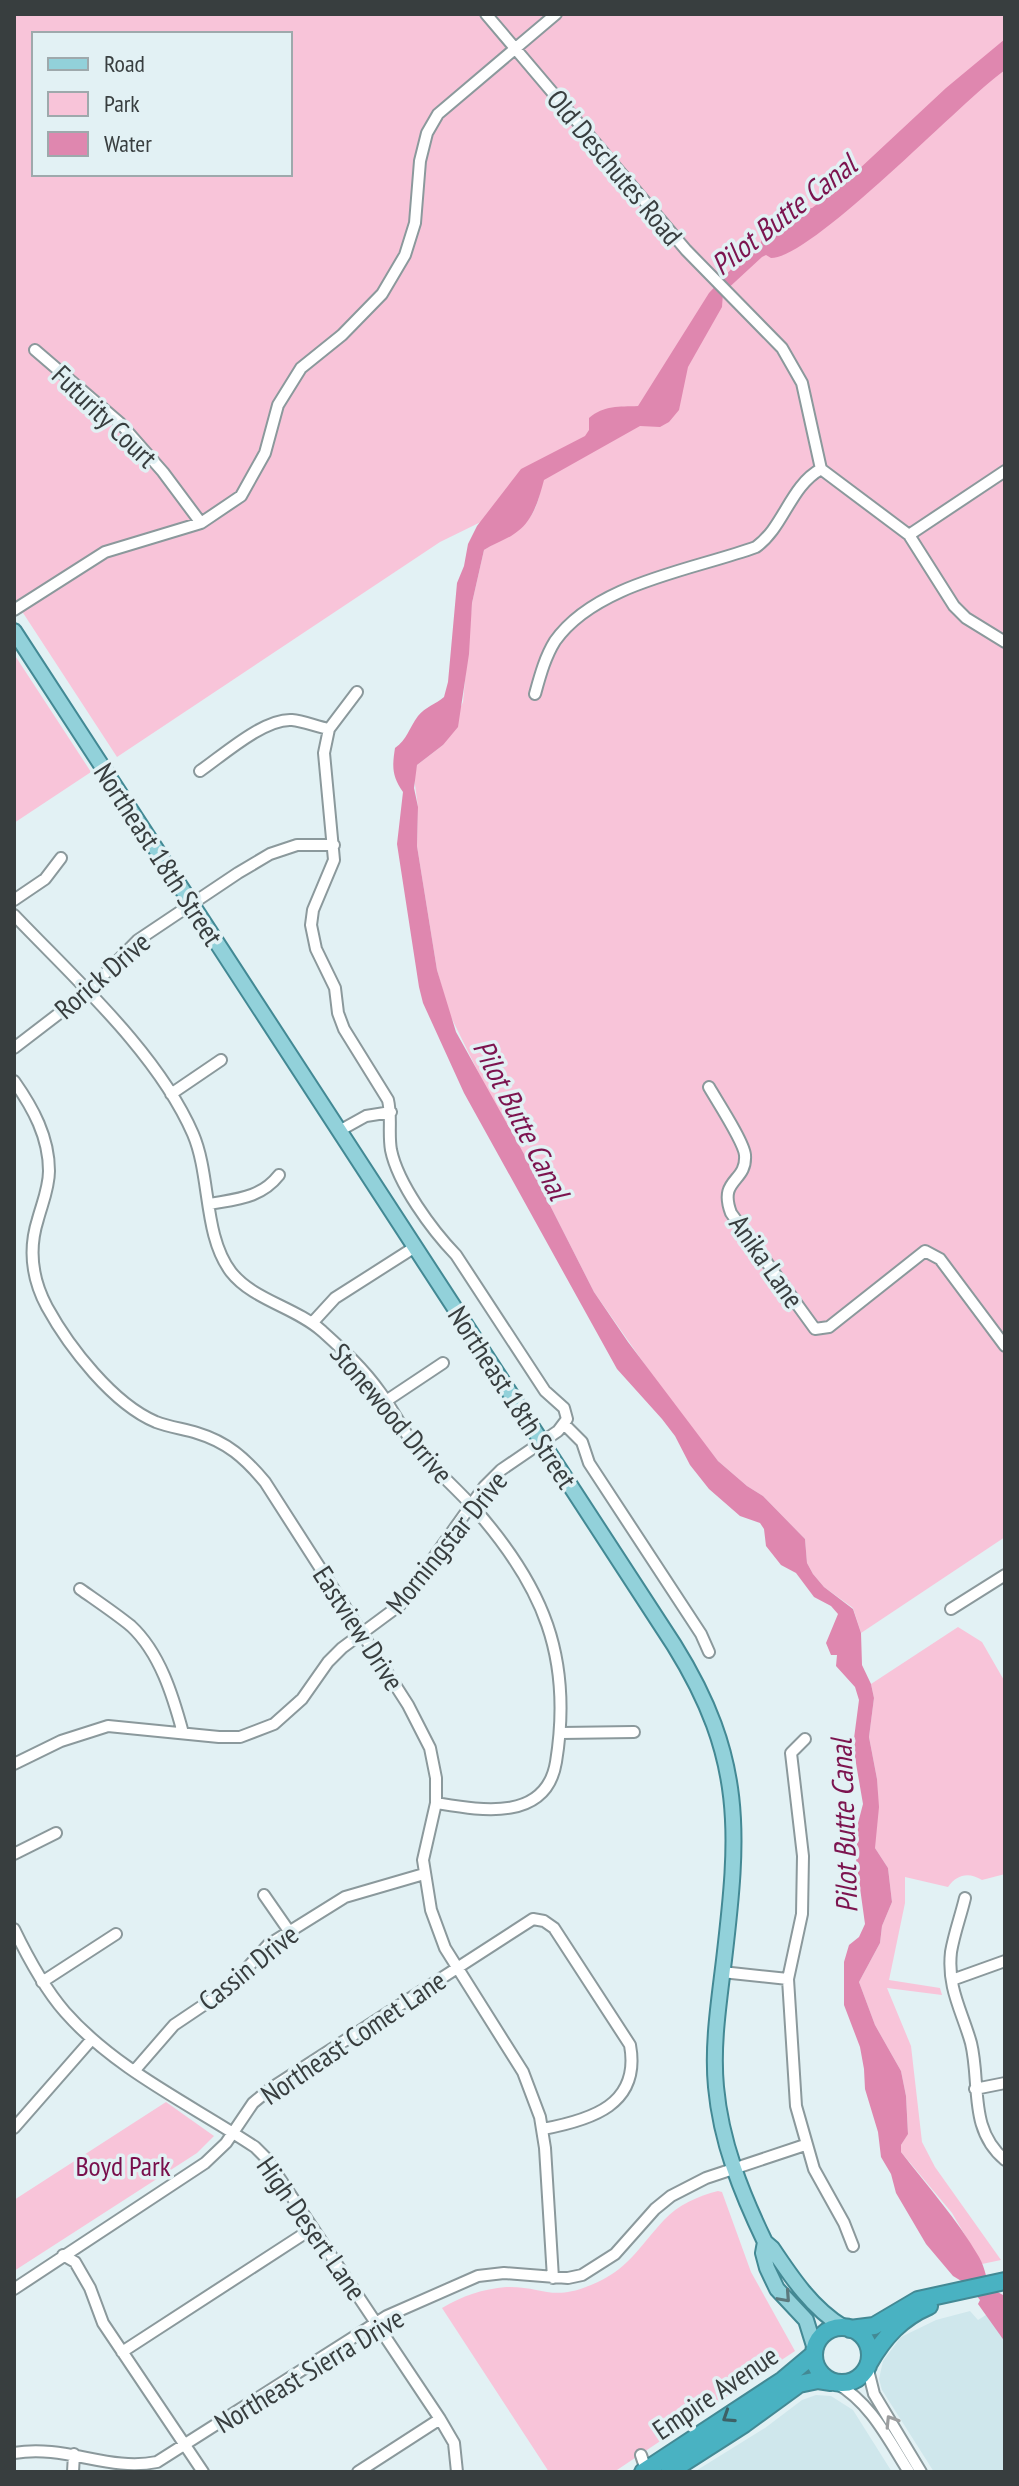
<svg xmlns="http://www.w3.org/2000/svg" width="1019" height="2486" font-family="'PT Sans Narrow',sans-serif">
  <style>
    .built { fill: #cfe7ec }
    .green { fill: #f8c4d9; fill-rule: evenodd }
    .water { fill: #df87af }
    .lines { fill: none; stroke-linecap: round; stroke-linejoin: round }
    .minor-casing { stroke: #8b999c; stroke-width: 14 }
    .major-casing { stroke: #438994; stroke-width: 18 }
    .highway-casing { stroke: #438994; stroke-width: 20 }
    .minor { stroke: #fff; stroke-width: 10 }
    .major { stroke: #92d1da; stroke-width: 14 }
    .highway { stroke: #49b2c2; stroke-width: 16 }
    .oneway { stroke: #5c797d }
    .oneway2 { stroke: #3d6166 }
    .oneway3 { stroke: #9c9e9f }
    .labels { text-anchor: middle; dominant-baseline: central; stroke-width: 7; stroke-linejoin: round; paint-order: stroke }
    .street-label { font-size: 28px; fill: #383e3f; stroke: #e2f1f4 }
    .park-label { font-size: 28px; fill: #780e4b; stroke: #e2f1f4 }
    .water-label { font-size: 30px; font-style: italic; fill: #7c144f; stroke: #e2f1f4 }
  </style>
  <rect width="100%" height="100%" fill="#e2f1f4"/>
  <path class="built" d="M1005,2303V2472H934L882,2390L879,2379L883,2361L901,2337L936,2320L970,2311L978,2320Z
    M816,2395L831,2396L853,2410L892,2472H694L765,2428L802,2400Z"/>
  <path class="green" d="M14,14H1005V1537L861,1633L853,1608L824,1587L813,1574L807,1563L805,1539L763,1496L747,1486L718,1461L669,1399L594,1292L524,1154L492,1100L449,1013L437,970L417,846L418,807L414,777L417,765L443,745L463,702L472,603L484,550C512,532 532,529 540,493L440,542L117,757L14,599ZM34,34H290V174H34Z
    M14,654L91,772L14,823Z
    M958,1627L982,1642L1005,1682V1874L982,1880C969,1872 957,1874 948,1887L905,1877V1903L889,1980L940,1988L942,1995L887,1988L911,2046L922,2142L935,2167L1001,2260L982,2264L952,2213L901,2152V2145L908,2133L906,2096L901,2071L875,2025L859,1982L880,1943L882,1926L892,1902L888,1868L875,1848L874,1840L878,1807L877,1779L869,1737L874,1698L871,1684Z
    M166,2102L214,2136L197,2153L14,2271V2200Z
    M718,2191L722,2192L751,2272L795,2351L614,2472H549L442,2308C462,2296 483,2289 506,2287C543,2286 551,2302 591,2285C627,2271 639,2247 664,2220C678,2205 698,2196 718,2191Z"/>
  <path class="water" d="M1005,39V70C959,103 813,258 771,258L766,255L762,257L723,293L722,307L688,367L679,410L669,422L660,427L640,426L544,480C539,498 534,519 518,531C509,539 495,543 484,550L472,603L469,654L458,727L443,745L417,765L414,788L418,807L417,846L437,970L456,1032L524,1154L594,1292L628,1342L718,1461L747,1486L763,1496L805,1539L807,1563L813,1574L824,1587L853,1609L861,1633L862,1665L871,1684L874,1698L869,1737L877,1779L879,1807L875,1848L888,1868L892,1902L882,1926L880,1943L859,1982L875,2025L901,2071L906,2096L908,2134L901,2145V2152C928,2187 957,2219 979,2257C989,2275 983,2286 1005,2296V2342L978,2304L980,2300L968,2285L953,2276L926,2244L896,2193L891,2174L881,2157L878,2132L865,2089L864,2069L860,2047L844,2005V1962L849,1945L859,1937L865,1924L856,1859L858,1823L863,1804L853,1746L859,1700L855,1687L836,1666L837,1655H831L826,1643L838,1614L831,1606L814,1597L796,1573L781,1565L766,1546L764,1529L760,1523L740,1516L709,1489L690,1465L675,1436L662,1419L617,1369L464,1093L423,1003L419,987L397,844L403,792C392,776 392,767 395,748C407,740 409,728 418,716C425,707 436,704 444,697L448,682L457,583L464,566L468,544L477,526L521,469L585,436L589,430V418C604,405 619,407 638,406L709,293L736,264L760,245L765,231L785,215L797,210L812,208L843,184L946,88Z"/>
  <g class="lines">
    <defs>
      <path id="minor" d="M486,14L686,250L782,348L802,383L821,469L909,535L954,606L966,618L1005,642
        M35,350L120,423L163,472L201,523
        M909,535L1005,471
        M14,610L105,552L201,523L241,496L265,453L278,405L301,368L342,335L382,294L405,255L415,223L420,161L427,133L438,114L556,14
        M535,694C540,676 545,657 555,641C596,583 693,570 756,547C784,527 790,486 821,469
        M200,771C222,756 264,718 292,720C304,721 317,727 329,729
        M14,900L45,879L61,858
        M14,915C74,978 158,1053 193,1134C211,1176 203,1235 231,1272C253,1300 295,1307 322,1331C343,1350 363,1368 380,1392C394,1411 404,1434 420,1452C437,1472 457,1489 474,1508C543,1586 573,1657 556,1762C546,1823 479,1810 436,1803
        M14,1048L87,992L138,940L238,873L270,854L297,845H334
        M14,1081C33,1108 49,1137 49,1171C49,1188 42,1204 38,1219C28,1250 32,1279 47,1307C69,1347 113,1404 156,1422C169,1427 184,1429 197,1433C227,1442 245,1458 265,1482L408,1705L430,1748L436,1778V1803L423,1860L431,1910L445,1948L523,2072L540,2117L545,2148L553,2278
        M709,1087C717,1101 744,1142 745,1155C747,1183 718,1178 731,1213L815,1329L829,1327L925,1251L940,1259L1005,1346
        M171,1094L221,1060
        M339,1131L366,1116L391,1112
        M210,1204C237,1199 261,1198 279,1175
        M313,1322L335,1298L415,1247
        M386,1401L443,1363
        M564,1424L582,1442L589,1463L701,1634L709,1652
        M80,1589C97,1601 115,1613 131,1626C160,1653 173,1696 183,1733
        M951,1609L1005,1575
        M561,1733L634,1732
        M805,1739L791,1753L803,1856L802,1914L788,1979L796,2106L814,2169L844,2223L853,2246
        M14,1764L61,1741L108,1726L219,1737H240L274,1724L302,1699L328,1662L342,1648L400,1605L484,1487L501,1470L558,1431L567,1419L564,1408L545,1391L456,1255C432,1230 398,1184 391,1150C388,1133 392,1117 388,1100L344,1029L338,1013L335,988L316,949L311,925L313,910L334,860L324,753L329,729L357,692
        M14,1854L56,1833
        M264,1895L289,1931
        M965,1898C961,1915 954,1934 951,1952C947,1988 962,2011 971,2043C981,2084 968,2129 1005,2160
        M14,1929C28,1958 44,1988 65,2012C116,2070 192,2105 255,2147L266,2158L440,2419L454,2443L457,2472
        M722,1972L788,1979
        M952,1980L1005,1961
        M42,1982L116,1934
        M135,2070L174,2025L229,1988L268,1945L345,1897L424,1874
        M975,2089L1005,2083
        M14,2128L92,2039
        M63,2255L75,2262L90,2288L103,2323L203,2472
        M14,2289L205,2163L226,2143L253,2103L270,2089L533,1919L544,1921L554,1928L630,2045C641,2105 591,2120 543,2129
        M122,2352L313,2228
        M867,2366L874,2394L921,2472
        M836,2383C871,2403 888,2439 909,2472
        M14,2453C66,2444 108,2472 157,2462L387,2316L478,2276L504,2273L568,2278L582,2275L615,2254L655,2209L671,2196L706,2178L805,2145
        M641,2455L646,2470
        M73,2472L74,2454
        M358,2472L440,2419"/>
      <path id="major" d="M14,631L674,1645C745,1759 739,1833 724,1960C719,2002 712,2045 716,2087C721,2142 741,2192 765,2242L772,2248C792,2278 812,2308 843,2327
        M765,2242L763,2253L767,2268L777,2289L806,2320L815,2349"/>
      <path id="highway" d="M814 2355a28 28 0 1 1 56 0a28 28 0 1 1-56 0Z
        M850,2329L874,2326L918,2300L1005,2281
        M869,2363C884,2337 901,2318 929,2306
        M643,2472L783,2380L814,2354
        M669,2472L744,2424L799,2384L818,2380L831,2382"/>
    </defs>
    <use href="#minor" class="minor-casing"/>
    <use href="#major" class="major-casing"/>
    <use href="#highway" class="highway-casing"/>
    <use href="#minor" class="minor"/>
    <use href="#major" class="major"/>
    <use href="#highway" class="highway"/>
  </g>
  <defs><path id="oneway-chevron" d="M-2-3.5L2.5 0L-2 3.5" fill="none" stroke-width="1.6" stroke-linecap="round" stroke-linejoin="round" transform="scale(2)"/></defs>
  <use class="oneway" href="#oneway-chevron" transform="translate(785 2297) rotate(48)"/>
  <use class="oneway2" href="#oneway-chevron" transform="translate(728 2417) rotate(147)"/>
  <use class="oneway3" href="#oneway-chevron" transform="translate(891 2421) rotate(-122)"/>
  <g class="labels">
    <g class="street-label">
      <text transform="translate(615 167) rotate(50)">Old Deschutes Road</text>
      <text transform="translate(105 416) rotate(44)">Futurity Court</text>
      <text transform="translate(159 854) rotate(57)">Northeast 18th Street</text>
      <text transform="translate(102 975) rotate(-41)">Rorick Drive</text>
      <text transform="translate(767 1261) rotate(55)">Anika Lane</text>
      <text transform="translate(513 1397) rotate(57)">Northeast 18th Street</text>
      <text transform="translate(392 1413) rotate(50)">Stonewood Drrive</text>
      <text transform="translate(446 1542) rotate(-51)">Morningstar Drive</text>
      <text transform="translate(359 1628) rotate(57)">Eastview Drive</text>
      <text transform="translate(248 1967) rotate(-39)">Cassin Drive</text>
      <text transform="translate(353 2037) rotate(-34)">Northeast Comet Lane</text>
      <text transform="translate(312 2228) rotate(55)">High Desert Lane</text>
      <text transform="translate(309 2370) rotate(-31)">Northeast Sierra Drive</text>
      <text transform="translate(715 2392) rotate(-34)">Empire Avenue</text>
    </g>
    <g class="park-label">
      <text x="123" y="2165">Boyd Park</text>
    </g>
    <g class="water-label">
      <text transform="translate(783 214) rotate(-38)">Pilot Butte Canal</text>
      <text transform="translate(522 1119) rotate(63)">Pilot Butte Canal</text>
      <text transform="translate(843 1826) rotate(-92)">Pilot Butte Canal</text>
    </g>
  </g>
  <rect width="1019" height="2486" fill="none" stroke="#383e3f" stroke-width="32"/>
  <rect x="32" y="32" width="260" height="144" fill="#e2f1f4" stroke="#9ea9ac" stroke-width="2"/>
  <rect x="48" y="58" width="40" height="12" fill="#92d1da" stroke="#9ea9ac" stroke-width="2"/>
  <text x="104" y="72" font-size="24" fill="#383e3f">Road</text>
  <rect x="48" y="92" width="40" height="24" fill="#f8c4d9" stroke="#9ea9ac" stroke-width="2"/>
  <text x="104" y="112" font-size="24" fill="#383e3f">Park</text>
  <rect x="48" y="132" width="40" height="24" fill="#df87af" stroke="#9ea9ac" stroke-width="2"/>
  <text x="104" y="152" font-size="24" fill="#383e3f">Water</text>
</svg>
